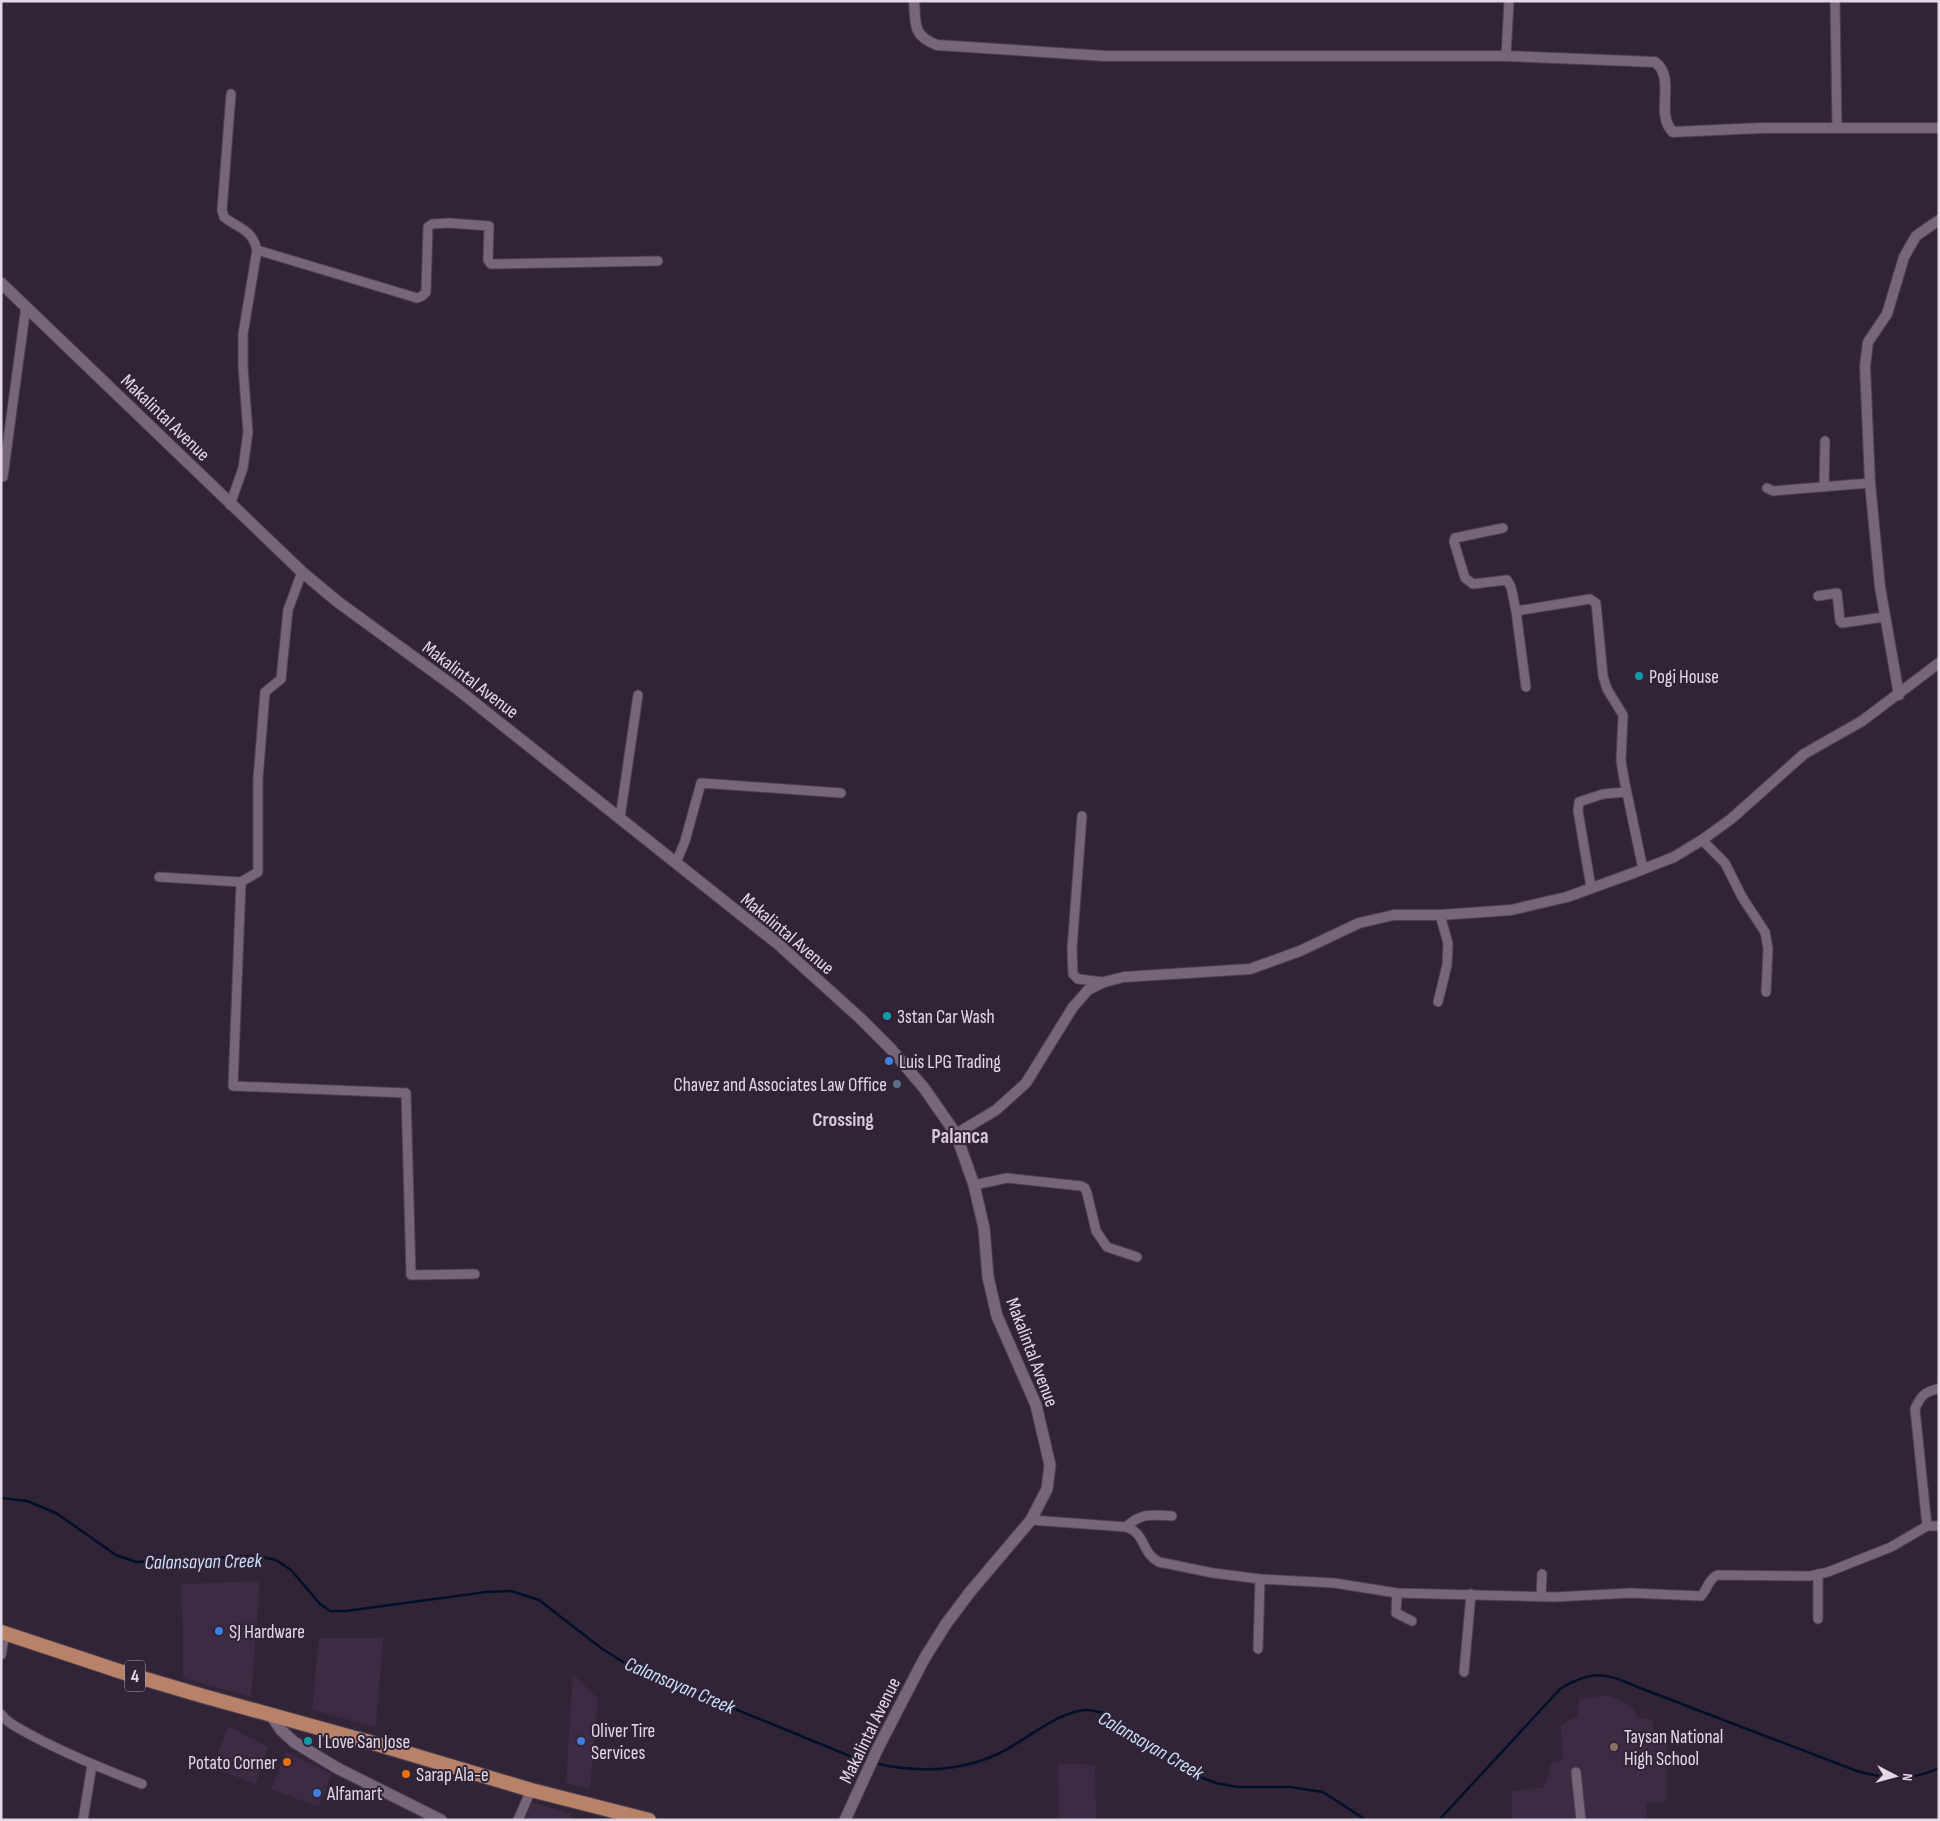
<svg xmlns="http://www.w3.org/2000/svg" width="1940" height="1821" font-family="'Sofia Sans Condensed',sans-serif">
<rect width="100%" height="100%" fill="#322437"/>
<g fill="#3d2b43">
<polygon points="260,1581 251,1697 183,1678 182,1584"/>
<polygon points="319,1638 383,1638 376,1727 312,1710"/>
<polygon points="573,1674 598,1699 590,1789 566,1783"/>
<polygon points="1608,1695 1632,1706 1637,1717 1653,1720 1653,1732 1666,1735 1667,1801 1647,1804 1646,1820 1512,1820 1512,1791 1544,1787 1549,1774 1550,1763 1563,1760 1561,1725 1577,1716 1579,1699"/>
<polygon points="228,1726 268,1747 256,1784 213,1768"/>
<polygon points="286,1752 332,1774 319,1807 271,1789"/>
<polygon points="1058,1763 1095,1765 1096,1820 1059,1820"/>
<polygon points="521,1799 572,1814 569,1820 514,1820"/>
</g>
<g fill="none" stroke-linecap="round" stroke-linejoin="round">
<g stroke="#00102b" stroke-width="2.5">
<polyline points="1,1498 27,1501 56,1513 116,1555 136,1562 257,1556 276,1560 291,1570 320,1604 330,1611 346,1611 486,1592 511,1591 539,1600 601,1648 626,1664 852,1757 868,1761"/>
<path d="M874,1763c43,10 86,9 126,-10 24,-12 63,-45 89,-43 5,1 10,2 15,3l91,62 21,8 22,4h52l33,5 43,28"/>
<path d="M1439,1820l121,-131c33,-20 46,-16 80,-1l217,83c27,8 56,10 82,-3"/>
</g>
<defs>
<g id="minor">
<polyline points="1835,1 1837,128"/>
<polyline points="1506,56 1509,1"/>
<path d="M231,94l-9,116 2,7c15,12 28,12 33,33"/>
<polyline points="3,477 26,306"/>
<polyline points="1824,487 1825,441"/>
<polyline points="1767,488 1773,491 1870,483"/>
<polyline points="230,505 243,468 248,432 243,367 243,334 257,250 417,298 422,296 426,292 428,227 432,224 449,223 489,226 488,260 491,264 658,261"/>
<polyline points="1503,528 1455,538 1454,542 1465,578 1473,584 1507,580 1511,587 1516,611 1590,599 1596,603 1603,676 1607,689 1623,715 1621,761 1624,779 1643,869"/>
<polyline points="1818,596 1837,593 1840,621 1842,623 1884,617"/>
<polyline points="1516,611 1526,687"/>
<polyline points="1082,816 1072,949 1073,974 1078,979 1104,982"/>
<polyline points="620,818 638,695"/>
<polyline points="1702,840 1725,863 1742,897 1765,932 1768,948 1766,992"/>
<polyline points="676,863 685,841 701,783 841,793"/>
<polyline points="159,877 241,882 258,872 258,779 265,692 281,679 288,610 302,572"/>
<polyline points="241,882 233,1086 406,1093 411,1275 475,1274"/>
<polyline points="1591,887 1578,811 1579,802 1603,794 1626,792"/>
<polyline points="1438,1002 1447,965 1448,943 1440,915"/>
<polyline points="974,1185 1007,1178 1081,1186 1085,1188 1087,1193 1096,1231 1107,1247 1137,1257"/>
<path d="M1031,1520l95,7c20,6 15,26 33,35l54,11 47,6 74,4 63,10 157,4 77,-4 70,3c7,-7 6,-15 16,-21l93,1 18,-4 63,-25 36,-21h12"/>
<path d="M1927,1526l-12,-117c5,-12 9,-17 22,-20"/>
<path d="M1126,1527c16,-15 25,-12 46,-11"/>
<polyline points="1818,1574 1818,1619"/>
<polyline points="1397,1593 1396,1613 1412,1621"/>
<polyline points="1541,1596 1542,1574"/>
<polyline points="1258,1649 1260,1579"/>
<polyline points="1,1655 5,1633"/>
<polyline points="1464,1672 1471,1594"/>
<path d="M1,1714c7,10 18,14 28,20 37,20 74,35 113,50"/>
<polyline points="1576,1772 1581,1820"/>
<polyline points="83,1820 92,1765"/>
<polyline points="518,1820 531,1790"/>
</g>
<g id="tertiary">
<path d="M914,1c2,24 -2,34 23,44l168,11h401l149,6c22,16 -1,52 18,70l88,-4h178"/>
<polyline points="1899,695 1880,587 1870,483 1865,366 1868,342 1887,314 1904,257 1916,236 1939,220"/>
<polyline points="956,1134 996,1110 1026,1083 1073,1007 1088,990 1104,982 1124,977 1250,969 1300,951 1359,923 1394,915 1440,915 1511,910 1567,897 1636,872 1674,857 1702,840 1731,819 1804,754 1862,721 1939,663"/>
</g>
<g id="secondary">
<polyline points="1,283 302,572 338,602 456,688 778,944 860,1018 890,1048 924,1088 956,1134 974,1185 984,1228 988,1277 997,1316 1036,1405 1050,1465 1047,1489 1031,1520 970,1592 946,1624 924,1659 878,1748 845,1820"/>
<polyline points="271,1715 281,1730 294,1742 337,1768 441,1820"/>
</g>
<polyline id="trunk" points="1,1632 125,1673 203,1696 373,1743 531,1790 649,1820"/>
</defs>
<use href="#minor" stroke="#4e4152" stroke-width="11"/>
<use href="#tertiary" stroke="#4e4152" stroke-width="12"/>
<use href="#secondary" stroke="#4e4152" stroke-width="13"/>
<use href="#trunk" stroke="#4e4152" stroke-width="16"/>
<use href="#minor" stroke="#76657b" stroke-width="9"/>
<use href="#tertiary" stroke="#76657b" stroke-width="10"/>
<use href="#secondary" stroke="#76657b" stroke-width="11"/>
<use href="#trunk" stroke="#b88268" stroke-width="14"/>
</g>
<g fill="#0f9aa8" stroke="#322437" stroke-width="2">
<circle cx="1639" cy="676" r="5"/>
<circle cx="887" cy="1016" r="5"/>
<circle cx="308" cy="1741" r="5"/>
</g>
<g fill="#3f7fe0" stroke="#322437" stroke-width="2">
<circle cx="889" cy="1061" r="5"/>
<circle cx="219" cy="1631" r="5"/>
<circle cx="581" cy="1741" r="5"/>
<circle cx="317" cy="1793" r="5"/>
</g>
<circle fill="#5c6f8a" stroke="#322437" stroke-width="2" cx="897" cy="1084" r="5"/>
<circle fill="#8d6e63" stroke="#322437" stroke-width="2" cx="1614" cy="1747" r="5"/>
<g fill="#e8710a" stroke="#322437" stroke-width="2">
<circle cx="287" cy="1762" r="5"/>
<circle cx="406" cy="1774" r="5"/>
</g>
<g text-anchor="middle" stroke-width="4" stroke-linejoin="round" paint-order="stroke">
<rect fill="#322437" stroke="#aea3b2" stroke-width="1" x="125" y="1660.5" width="20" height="31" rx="4"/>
<g font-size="18" font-weight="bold" fill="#e3d9e6">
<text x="135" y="1682">4</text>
</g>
<g font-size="19" fill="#e3d9e6" stroke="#322437">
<text transform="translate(166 417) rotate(44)" y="7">Makalintal Avenue</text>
<text transform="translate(471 679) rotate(37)" y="7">Makalintal Avenue</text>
<text transform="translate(788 933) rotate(40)" y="7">Makalintal Avenue</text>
<text transform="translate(1033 1352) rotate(69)" y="7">Makalintal Avenue</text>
<text transform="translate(869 1730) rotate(-64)" y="7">Makalintal Avenue</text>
</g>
<g font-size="19" fill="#e3d9e6" stroke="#322437" text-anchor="start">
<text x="1649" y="683">Pogi House</text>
<text x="897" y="1023">3stan Car Wash</text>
<text x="899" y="1068">Luis LPG Trading</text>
<text x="887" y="1091" text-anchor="end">Chavez and Associates Law Office</text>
<text x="229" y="1638">SJ Hardware</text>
<text x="591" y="1737">Oliver Tire<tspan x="591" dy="22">Services</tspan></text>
<text x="1624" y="1743">Taysan National<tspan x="1624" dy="22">High School</tspan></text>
<text x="318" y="1748">I Love San Jose</text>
<text x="277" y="1769" text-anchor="end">Potato Corner</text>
<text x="416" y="1781">Sarap Ala-e</text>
<text x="327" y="1800">Alfamart</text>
</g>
<g font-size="20" font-weight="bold" fill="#d8c5de" stroke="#322437">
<text x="843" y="1126">Crossing</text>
</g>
<g font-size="20" font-style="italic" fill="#cadffa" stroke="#322437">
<text transform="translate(203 1561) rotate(-1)" y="7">Calansayan Creek</text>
<text transform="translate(680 1685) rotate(23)" y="7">Calansayan Creek</text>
<text transform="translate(1151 1745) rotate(30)" y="7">Calansayan Creek</text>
</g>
<g font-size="21" font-weight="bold" fill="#d8c5de" stroke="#322437">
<text x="960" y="1143">Palanca</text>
</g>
</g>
<rect width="1940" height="1821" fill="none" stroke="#e3d9e6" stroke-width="5"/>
<g transform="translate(1895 1776) rotate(96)" stroke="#322437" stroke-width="4" paint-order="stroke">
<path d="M0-4L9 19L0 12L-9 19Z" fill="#e3d9e6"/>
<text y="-8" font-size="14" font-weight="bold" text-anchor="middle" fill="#e3d9e6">N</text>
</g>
</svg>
